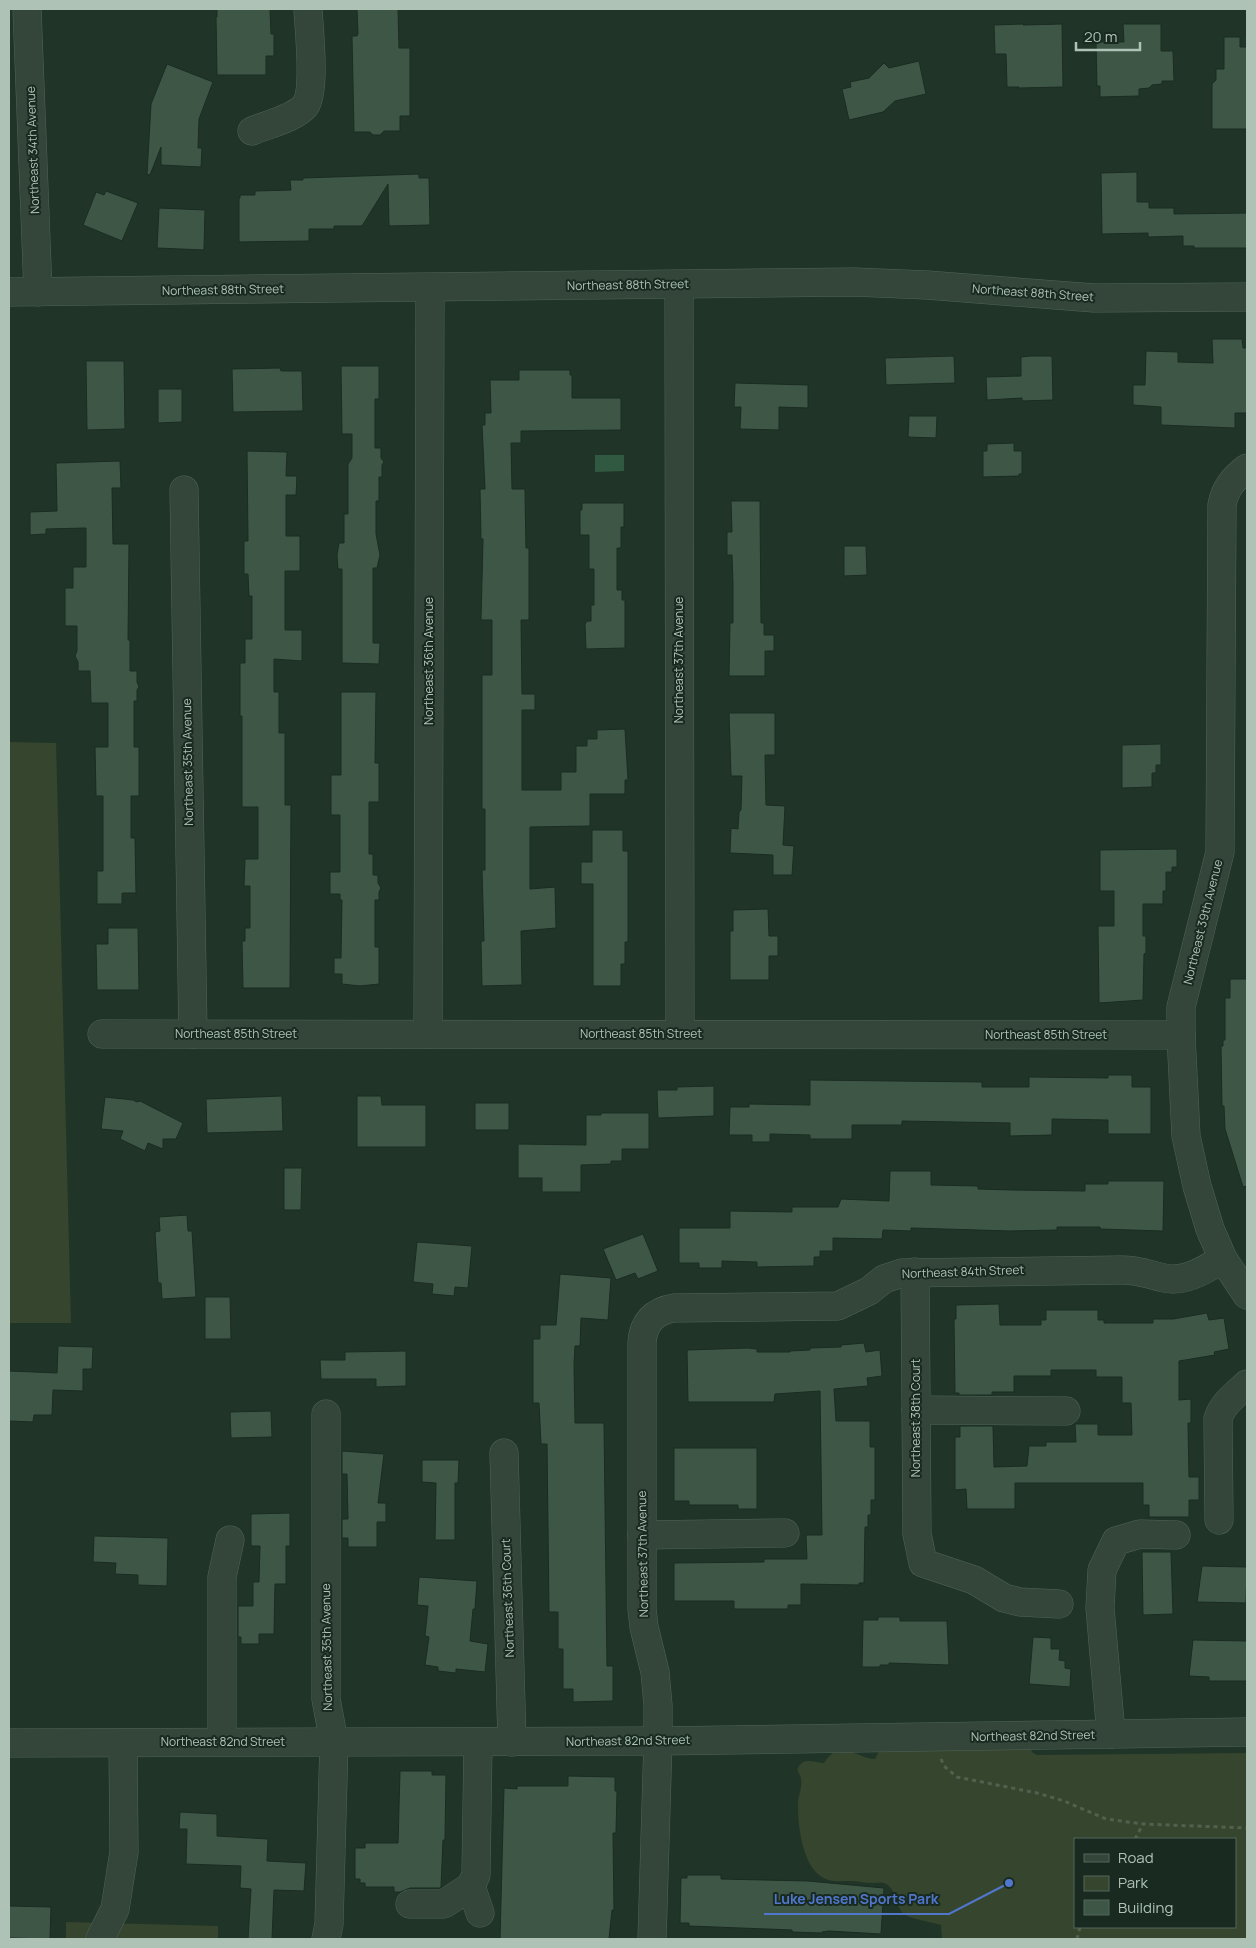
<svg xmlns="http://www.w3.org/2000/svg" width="1256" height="1948" font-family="Manrope,sans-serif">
<rect width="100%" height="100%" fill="#203528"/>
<g fill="#36452d" fill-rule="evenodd">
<polygon points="9,742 56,743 71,1323 9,1323"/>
<path d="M1029,1747l4,6 4,2 210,-2v186h-305l-1,-14c-7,-2 -33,-7 -37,-11 -9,-7 -7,-26 -20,-31 -3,-1 -7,0 -11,0 -8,0 -15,-2 -23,-2 -12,0 -22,2 -32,-7 -16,-14 -20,-48 -20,-68 -1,-8 5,-19 3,-27 0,-5 -6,-7 -2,-13 6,-9 17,-3 25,-3 18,-27 31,-4 51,-4l5,-10zM1075,1839h160v88h-160z"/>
<polygon points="66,1922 218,1926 218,1939 66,1939"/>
</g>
<polygon fill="#315840" points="595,455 624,455 624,471 595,472"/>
<g fill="#3d5646" stroke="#1b2c22">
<polygon points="217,9 270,9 271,34 274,34 274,56 266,56 266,75 217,75 216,17 217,17"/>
<polygon points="357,9 398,9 399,48 410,48 410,116 400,116 400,131 384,131 380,135 373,135 370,132 354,132 352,36 357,36 358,34"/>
<polygon points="1023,24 1023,25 1062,24 1063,87 1019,88 1019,87 1007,87 1006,54 995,54 994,25"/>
<polygon points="1123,24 1161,24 1161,51 1173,51 1174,81 1162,81 1162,84 1152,85 1149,88 1139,89 1139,96 1100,97 1100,86 1097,86 1096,42 1124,42"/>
<polygon points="1224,37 1240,37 1240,47 1247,47 1247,129 1212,129 1212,84 1216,80 1216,69 1224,69"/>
<polygon points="919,61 926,94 895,101 883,112 849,120 842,89 851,87 850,82 869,78 884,63 889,68"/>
<polygon points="167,64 213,82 199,119 198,148 202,148 201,167 161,165 161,147 150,175 147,174 151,104"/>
<polygon points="1137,172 1137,202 1149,202 1149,208 1174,208 1174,214 1247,213 1247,248 1194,248 1194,246 1183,246 1183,236 1148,237 1148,233 1102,234 1101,173"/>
<polygon points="419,174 419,178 429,178 430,225 389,226 388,184 362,226 334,226 334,229 309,229 309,241 239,242 239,198 240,198 240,195 255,195 255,191 291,190 290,180 303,180 303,178"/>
<polygon points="106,191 138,203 122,241 83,225 96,192 104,195"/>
<polygon points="159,208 205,210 204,250 157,248"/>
<polygon points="1212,339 1242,339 1243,348 1247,348 1247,413 1235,413 1235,428 1161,425 1161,407 1133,405 1133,385 1145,385 1146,351 1178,352 1178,362 1213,363"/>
<polygon points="954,356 955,383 886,385 885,358"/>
<polygon points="1031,356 1052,356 1053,400 1022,401 1022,398 987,400 986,377 1021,376 1021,357"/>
<polygon points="86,361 124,361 125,429 87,430"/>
<polygon points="341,366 379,366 379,399 375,399 375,448 381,448 381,458 384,462 382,465 382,477 379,477 379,501 376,501 376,534 380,555 377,568 373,568 373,643 380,643 379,664 342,663 342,569 338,569 337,555 339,543 344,543 344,514 348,514 348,464 352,458 352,434 342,434"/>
<polygon points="280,368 281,371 302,371 303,411 233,412 232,369"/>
<polygon points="519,370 570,370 570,375 572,375 572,398 621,398 621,430 521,431 521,443 511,443 512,489 525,489 526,548 529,548 529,620 521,620 522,694 535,694 535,710 522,710 522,790 561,790 561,772 576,772 576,746 587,746 587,739 597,739 597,730 625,729 628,780 625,780 625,794 590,794 590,826 530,827 530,889 555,887 556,928 521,931 522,985 482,986 481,941 484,941 482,870 485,870 485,809 482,809 482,675 492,675 492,620 481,620 483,539 481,539 480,489 485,489 482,425 485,425 485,413 491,413 490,380 519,380"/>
<polygon points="735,383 808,385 808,408 779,407 779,430 740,429 741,407 734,407"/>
<polygon points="158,389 182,389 182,422 158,423"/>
<polygon points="909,416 937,416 936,438 908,437"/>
<polygon points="1014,443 1014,451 1022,451 1022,474 1019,474 1019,476 983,477 983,451 987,451 987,444"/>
<polygon points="247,451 287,452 286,476 297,476 296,495 286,495 286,536 300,536 300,571 285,571 285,630 302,630 302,661 274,659 274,692 279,692 279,733 285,733 285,805 291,805 290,988 243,988 242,941 245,941 245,928 250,928 250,886 244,886 245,859 258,859 258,807 242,807 242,716 240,716 240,663 245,663 245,639 252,639 252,596 249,596 248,574 244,574 244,541 248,541"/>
<polygon points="120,461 121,488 112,488 113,544 129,544 128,640 130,640 130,671 137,671 137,682 139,687 137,690 137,701 134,701 134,747 139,747 139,796 131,796 131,838 135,838 136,893 122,893 122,904 97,904 97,871 103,871 103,796 96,796 95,747 108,747 108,703 91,703 90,671 78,671 78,662 75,656 77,651 77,626 65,626 65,588 73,588 73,567 86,567 86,528 46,529 46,534 30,535 30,512 57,511 56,463"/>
<polygon points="731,501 760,501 761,623 764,623 764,635 774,635 774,651 765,651 765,676 729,676 730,623 733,623 733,584 732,555 727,555 727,532 732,532"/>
<polygon points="582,503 624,503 624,527 621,527 621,548 617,548 617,590 622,590 622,600 625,600 625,648 586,649 585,624 587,621 591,621 591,605 594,605 594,569 589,569 589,535 580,535 580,510 582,510"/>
<polygon points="844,546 866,546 867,575 844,576"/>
<polygon points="341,692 376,692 375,763 379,763 379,802 369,802 369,854 373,854 373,875 378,875 378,883 381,888 379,892 379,900 375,900 375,947 379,947 379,984 360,986 342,984 342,974 334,974 334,958 341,958 342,900 340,900 340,894 330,894 330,872 340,872 340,815 331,815 331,775 341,775"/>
<polygon points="729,713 775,713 775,755 765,755 766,805 785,806 783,845 794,846 792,875 773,875 773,855 730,853 731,828 738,829 739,812 741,810 742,776 731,776"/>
<polygon points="1161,744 1161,765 1156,765 1156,773 1152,773 1152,787 1122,788 1122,745"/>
<polygon points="592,830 623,830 623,851 628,851 628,942 625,942 625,964 621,964 621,986 593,986 593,884 581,884 581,862 592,862"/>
<polygon points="1177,849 1177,867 1172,867 1172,872 1166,872 1166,891 1163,891 1163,904 1143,904 1143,936 1146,936 1146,953 1144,954 1143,1000 1099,1003 1098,926 1114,926 1114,891 1100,891 1100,850"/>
<polygon points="768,909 769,936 778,936 778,956 769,956 769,980 730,980 730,931 733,931 733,910"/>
<polygon points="108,928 138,928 139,990 97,990 96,944 108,944"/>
<polygon points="1230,979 1247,979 1247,1186 1243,1187 1225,1129 1224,1106 1222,1106 1221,1046 1223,1046 1223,1040 1225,1040 1225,998 1230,998"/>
<polygon points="1108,1075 1132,1075 1132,1087 1151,1087 1151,1134 1108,1134 1108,1120 1052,1119 1052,1135 1010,1136 1010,1123 902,1121 902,1125 852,1125 852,1139 810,1139 810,1135 770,1134 770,1142 752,1142 752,1135 729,1135 730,1107 749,1107 749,1104 810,1105 810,1080 982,1082 982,1087 1029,1087 1029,1077 1108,1078"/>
<polygon points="714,1086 714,1116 658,1118 657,1090 677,1090 677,1087"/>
<polygon points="282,1096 283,1131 207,1133 206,1099"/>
<polygon points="357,1096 381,1096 382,1105 426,1105 426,1147 357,1147"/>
<polygon points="105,1097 133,1100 137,1102 140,1101 183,1123 176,1139 163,1139 163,1149 148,1143 145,1151 120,1139 123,1131 101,1129"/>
<rect x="475" y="1103" width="34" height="27"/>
<polygon points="601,1113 649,1113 649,1149 622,1149 622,1161 611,1161 611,1164 581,1165 581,1192 542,1192 542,1178 518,1178 518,1144 586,1145 586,1115 601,1115"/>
<polygon points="284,1168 302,1168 301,1210 284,1210"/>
<polygon points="890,1171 931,1171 931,1185 978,1186 978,1189 1011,1190 1085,1191 1085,1184 1108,1184 1108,1181 1164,1181 1163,1231 1100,1229 1100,1227 1057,1227 1057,1230 1010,1231 911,1228 911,1231 883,1230 882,1239 833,1238 833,1251 820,1251 820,1257 814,1257 814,1266 757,1267 757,1262 722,1261 722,1268 699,1268 699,1263 679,1263 679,1228 730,1228 730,1211 792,1212 792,1207 838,1207 841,1199 889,1201"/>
<polygon points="187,1215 188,1231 192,1231 196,1297 162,1299 161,1283 158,1283 155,1232 160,1231 159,1217"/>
<polygon points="643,1234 658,1271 638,1279 635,1273 616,1280 603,1249"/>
<polygon points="417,1242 472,1246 468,1288 455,1287 454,1296 432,1294 433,1284 413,1282"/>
<polygon points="560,1274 611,1278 608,1320 581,1318 580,1346 575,1346 574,1364 575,1423 604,1423 607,1666 613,1666 613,1701 573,1702 573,1689 563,1689 563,1649 558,1649 558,1612 549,1612 547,1444 541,1444 539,1403 533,1403 533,1339 540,1339 540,1325 556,1325"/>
<polygon points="205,1297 230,1297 231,1339 205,1339"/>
<polygon points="999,1304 1000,1325 1041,1325 1041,1320 1046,1320 1046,1310 1098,1310 1098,1320 1104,1320 1104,1323 1153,1323 1153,1319 1173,1319 1207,1313 1209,1320 1224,1318 1229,1349 1214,1352 1215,1355 1179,1361 1179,1400 1191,1399 1191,1423 1188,1423 1189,1477 1199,1477 1199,1500 1189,1500 1189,1517 1149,1517 1149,1505 1143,1505 1143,1483 1015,1483 1015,1509 967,1509 966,1489 955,1490 955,1437 960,1437 960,1426 993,1426 994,1467 1027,1466 1029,1446 1046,1446 1046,1442 1076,1442 1075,1424 1098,1424 1098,1435 1132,1435 1131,1403 1122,1403 1122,1377 1096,1377 1096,1370 1051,1370 1051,1376 1014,1376 1014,1392 992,1392 992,1395 959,1395 959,1393 955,1393 954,1319 956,1319 956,1305"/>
<polygon points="864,1343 866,1352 880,1350 882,1376 867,1378 868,1386 834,1389 836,1421 870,1421 870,1447 875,1447 875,1500 871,1500 871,1515 868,1515 868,1527 865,1527 864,1583 859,1583 859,1585 801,1584 801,1605 788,1605 788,1609 734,1609 734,1601 674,1601 674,1563 764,1562 764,1559 807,1559 806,1535 822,1535 820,1391 775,1394 774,1402 688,1402 687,1350 748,1348 757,1349 757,1352 790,1352 790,1351 810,1350 810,1348 841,1347 841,1345"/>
<polygon points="58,1346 93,1347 92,1369 83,1369 83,1391 53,1390 52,1415 34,1415 33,1422 9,1421 9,1371 57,1373"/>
<polygon points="406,1351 406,1386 376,1387 376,1379 321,1379 320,1360 345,1360 345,1352"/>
<polygon points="271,1411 272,1437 231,1438 230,1412"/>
<polygon points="674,1448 757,1448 757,1509 738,1509 738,1505 689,1505 689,1501 674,1501"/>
<polygon points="342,1451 384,1454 378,1503 386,1503 386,1522 377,1522 377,1547 348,1547 348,1538 342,1538 342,1519 348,1519 347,1474 342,1474"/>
<polygon points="422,1460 459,1460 458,1483 455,1483 455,1540 435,1540 436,1483 422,1482"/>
<polygon points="290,1513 290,1546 286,1546 286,1584 275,1584 274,1634 259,1634 259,1644 241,1644 241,1637 238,1637 238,1606 253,1606 253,1582 259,1582 260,1546 251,1546 251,1514"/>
<polygon points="94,1536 168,1538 167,1586 138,1585 138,1575 115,1574 116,1563 93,1562"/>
<polygon points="1142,1552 1171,1552 1173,1614 1143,1615"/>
<polygon points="1202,1566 1247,1567 1246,1603 1197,1602"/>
<polygon points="419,1577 477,1581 475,1609 473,1609 470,1641 488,1644 485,1672 456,1669 456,1673 438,1671 438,1667 425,1665 429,1637 425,1636 428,1606 417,1605"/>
<polygon points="878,1617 900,1617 900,1621 947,1621 949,1665 889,1663 889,1665 880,1665 880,1667 862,1667 863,1620 878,1620"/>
<polygon points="1033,1637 1051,1638 1051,1649 1060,1649 1059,1660 1065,1661 1065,1668 1071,1669 1070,1687 1029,1684"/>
<polygon points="1193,1640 1247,1641 1247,1681 1209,1681 1209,1677 1189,1676"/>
<polygon points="400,1771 432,1771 432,1775 446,1775 445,1840 443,1840 441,1887 440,1888 410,1888 400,1892 394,1892 394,1887 365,1887 365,1883 360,1883 360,1879 355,1879 355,1848 365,1848 365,1843 398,1843"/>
<polygon points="568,1776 615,1777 615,1791 617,1791 616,1833 613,1833 614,1910 612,1910 609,1939 500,1939 504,1788 517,1789 517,1786 568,1786"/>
<polygon points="180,1812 217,1814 217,1836 268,1839 267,1861 306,1863 304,1891 274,1890 272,1939 248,1939 251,1889 240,1888 241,1866 186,1864 187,1829 179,1829"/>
<polygon points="687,1875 721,1875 721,1879 808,1881 884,1888 881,1934 829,1931 822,1932 822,1933 792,1932 792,1930 689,1926 689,1923 680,1923 681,1878 687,1878"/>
<polygon points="9,1906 51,1907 50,1939 9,1938"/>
</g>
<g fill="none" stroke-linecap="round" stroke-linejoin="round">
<defs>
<g id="minor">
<polyline points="27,9 38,292"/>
<path d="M252,131c14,-6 43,-13 53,-25 11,-15 4,-77 3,-97"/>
<polyline points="679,285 680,1034"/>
<polyline points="9,292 854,282 927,285 1094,298 1247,297"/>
<path d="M1247,468c-13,10 -22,20 -25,37l-2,347 -39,155v28l5,101 11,50 13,43 13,30 24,36"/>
<polyline points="184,490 193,1034"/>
<polyline points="102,1034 1181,1035"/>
<polyline points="428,1034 430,288"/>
<polyline points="915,1272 917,1534 923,1563 974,1580 1004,1598 1020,1602 1059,1604"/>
<polyline points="916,1410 1066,1411"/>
<polyline points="504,1453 512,1742"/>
<path d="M1219,1520l-1,-101c4,-15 18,-25 29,-35"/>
<polyline points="642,1535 785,1533"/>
<polyline points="1111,1734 1100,1608 1102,1570 1116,1541 1140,1534 1176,1535"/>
<polyline points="222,1741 222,1577 230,1540"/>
<polyline points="9,1743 658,1741 1247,1732"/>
<polyline points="471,1886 476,1875 478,1742"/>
<polyline points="410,1904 444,1904 471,1886 480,1913"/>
<polyline points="100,1939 115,1909 124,1852 123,1743"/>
<polyline points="326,1939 329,1924 334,1742 326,1699 326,1414"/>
<path d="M652,1939l6,-198v-36l-3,-33 -11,-45 -2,-18v-266c1,-20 12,-32 32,-35l164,-2 31,-15 15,-12 18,-6 219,-3c18,0 26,4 43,8 21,5 42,-9 59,-19"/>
</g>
</defs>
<use href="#minor" stroke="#516459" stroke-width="29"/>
<g stroke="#50624f" stroke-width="3" stroke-dasharray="4 4" stroke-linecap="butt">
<polyline points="941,1759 944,1766 957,1777 1037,1793 1064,1801 1106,1819 1143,1824 1247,1828"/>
<polyline points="1135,1839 1143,1824"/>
<polyline points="1077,1939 1080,1927"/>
</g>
<use href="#minor" stroke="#34463a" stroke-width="28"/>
</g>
<g text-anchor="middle" stroke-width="4" stroke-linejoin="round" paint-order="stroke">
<g font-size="12" fill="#aec3b6" stroke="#192a20">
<text transform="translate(33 150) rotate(-92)" y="4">Northeast 34th Avenue</text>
<text transform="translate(628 285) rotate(-1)" y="4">Northeast 88th Street</text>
<text transform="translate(223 290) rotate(-1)" y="4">Northeast 88th Street</text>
<text transform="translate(1033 293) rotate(4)" y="4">Northeast 88th Street</text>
<text transform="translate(679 660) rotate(-90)" y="4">Northeast 37th Avenue</text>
<text transform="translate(429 661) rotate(-90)" y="4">Northeast 36th Avenue</text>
<text transform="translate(188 762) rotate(-91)" y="4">Northeast 35th Avenue</text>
<text transform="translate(1203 922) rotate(-76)" y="4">Northeast 39th Avenue</text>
<text x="236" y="1038">Northeast 85th Street</text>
<text x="641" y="1038">Northeast 85th Street</text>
<text x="1046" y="1039">Northeast 85th Street</text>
<text transform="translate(963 1272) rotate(-2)" y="4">Northeast 84th Street</text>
<text transform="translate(916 1418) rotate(-90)" y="4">Northeast 38th Court</text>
<text transform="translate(643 1554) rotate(-91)" y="4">Northeast 37th Avenue</text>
<text transform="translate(508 1598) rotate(-92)" y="4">Northeast 36th Court</text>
<text transform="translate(327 1647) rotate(-91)" y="4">Northeast 35th Avenue</text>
<text transform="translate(1033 1736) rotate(-1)" y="4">Northeast 82nd Street</text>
<text transform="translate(628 1741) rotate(-1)" y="4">Northeast 82nd Street</text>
<text x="223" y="1746">Northeast 82nd Street</text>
</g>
</g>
<path fill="none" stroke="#5077cc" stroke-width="2" d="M1009 1883L949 1914H764"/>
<circle fill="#5077cc" stroke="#192a20" stroke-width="2" cx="1009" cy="1883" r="5"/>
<g font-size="14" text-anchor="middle" font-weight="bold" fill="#5077cc" stroke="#192a20" stroke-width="4" stroke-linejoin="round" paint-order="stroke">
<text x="856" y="1904">Luke Jensen Sports Park</text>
</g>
<rect width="1256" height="1948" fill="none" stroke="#aec3b6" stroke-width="20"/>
<rect x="1074" y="1838" width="162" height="90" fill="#192a20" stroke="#55675c"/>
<rect x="1084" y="1854" width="25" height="8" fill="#34463a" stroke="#55675c"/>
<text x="1118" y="1863" font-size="15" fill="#aec3b6">Road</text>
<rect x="1084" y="1876" width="25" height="15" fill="#36452d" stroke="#55675c"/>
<text x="1118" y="1888" font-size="15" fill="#aec3b6">Park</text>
<rect x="1084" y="1900" width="25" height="15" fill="#3d5646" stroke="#55675c"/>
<text x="1118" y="1913" font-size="15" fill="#aec3b6">Building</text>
<path d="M1076 42v8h64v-8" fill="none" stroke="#aec3b6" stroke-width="2.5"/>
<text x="1084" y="42" font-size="15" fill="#aec3b6" stroke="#192a20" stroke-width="4" paint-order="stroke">20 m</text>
</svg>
